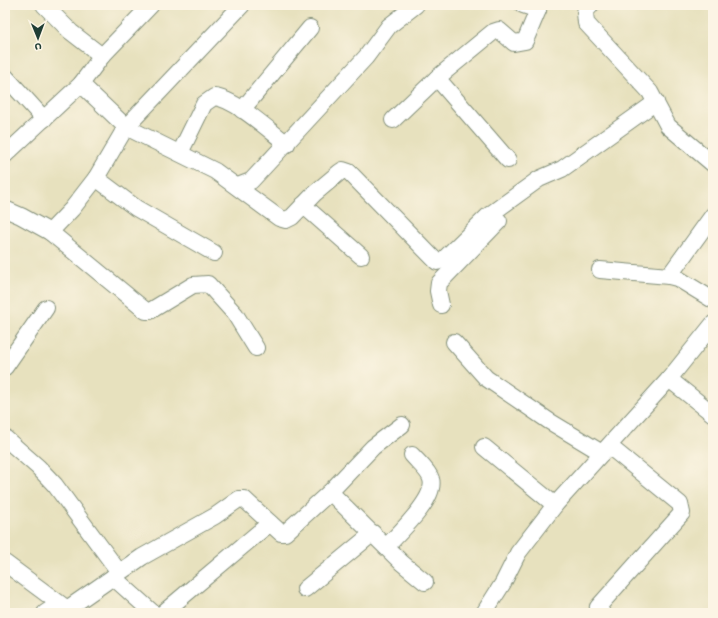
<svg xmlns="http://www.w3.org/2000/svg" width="718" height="618" font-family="'Gochi Hand',sans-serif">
<rect width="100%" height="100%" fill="#fcf5e5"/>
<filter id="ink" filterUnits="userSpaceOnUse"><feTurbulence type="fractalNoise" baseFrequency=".025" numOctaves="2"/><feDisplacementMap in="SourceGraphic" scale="8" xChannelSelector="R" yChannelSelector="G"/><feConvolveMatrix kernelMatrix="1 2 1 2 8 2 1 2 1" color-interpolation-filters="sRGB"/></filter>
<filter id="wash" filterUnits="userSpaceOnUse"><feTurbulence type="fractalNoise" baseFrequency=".012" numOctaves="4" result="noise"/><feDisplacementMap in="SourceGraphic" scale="16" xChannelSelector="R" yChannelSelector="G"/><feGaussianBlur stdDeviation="0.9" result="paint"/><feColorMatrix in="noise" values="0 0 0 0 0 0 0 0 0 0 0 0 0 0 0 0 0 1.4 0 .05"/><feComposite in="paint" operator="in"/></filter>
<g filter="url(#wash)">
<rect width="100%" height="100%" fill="#e7e1be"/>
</g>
<g filter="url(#ink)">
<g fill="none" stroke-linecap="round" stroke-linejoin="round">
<defs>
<g id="street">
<polyline points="44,5 71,32 102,56"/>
<polyline points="523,5 538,10 539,5"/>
<polyline points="591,5 585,12 586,23 650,92 668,126 713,164"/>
<polyline points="5,76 44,119"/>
<polyline points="437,78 508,160"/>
<polyline points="81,84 126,127 215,171 279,218 286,220 292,217 315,193 340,172 343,170 349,172 437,262 443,260 488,216 539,179 562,169 656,102"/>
<polyline points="242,110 310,28"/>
<polyline points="393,120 437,78 493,32 499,30 514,43 525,41 538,10"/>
<path d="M180,153l24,-49 10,-7c20,1 56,34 73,47"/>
<polyline points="5,155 81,84 102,56 151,5"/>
<polyline points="96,178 136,208 214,253"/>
<polyline points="238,186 251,181 366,57 389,26 416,5"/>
<polyline points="303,205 361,256"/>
<polyline points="5,209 21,216 50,232 146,311 150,311 193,285 208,284 235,314 256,348"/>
<polyline points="50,232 72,209 96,178 126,127 242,5"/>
<polyline points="600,270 669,276 677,278 713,300"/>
<polyline points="669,276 713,215"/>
<polyline points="441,305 438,291 439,283 499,221"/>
<polyline points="454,342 486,378 549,421 602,453"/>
<polyline points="5,367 46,308"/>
<polyline points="669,379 713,414"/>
<polyline points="5,438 38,467 55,485 119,572"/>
<polyline points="484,447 555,505"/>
<polyline points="330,492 402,563 425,582"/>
<path d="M386,547c13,-14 51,-49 45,-68 -2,-8 -14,-18 -19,-24"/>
<polyline points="5,563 67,609 142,557 215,516 239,499 244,499 281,533 285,533 330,492 373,447 402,425"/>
<polyline points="113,577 153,613"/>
<polyline points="305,589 373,533"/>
<polyline points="45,613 59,604"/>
<polyline points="163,613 270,523"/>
<polyline points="484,613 503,583 518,553 555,505 669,379 713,324"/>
<polyline points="602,613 598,607 682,513 680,504 609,446"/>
</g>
</defs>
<use href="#street" stroke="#838f79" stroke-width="18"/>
<use href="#street" stroke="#fff" stroke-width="16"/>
</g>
</g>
<rect width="718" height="618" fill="none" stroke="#fcf5e5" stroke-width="20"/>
<g transform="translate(38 38) rotate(179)" stroke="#fcf5e5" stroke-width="3" paint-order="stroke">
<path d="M0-3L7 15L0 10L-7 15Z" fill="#1f3d34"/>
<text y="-6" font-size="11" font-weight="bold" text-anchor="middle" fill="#1f3d34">U</text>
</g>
</svg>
